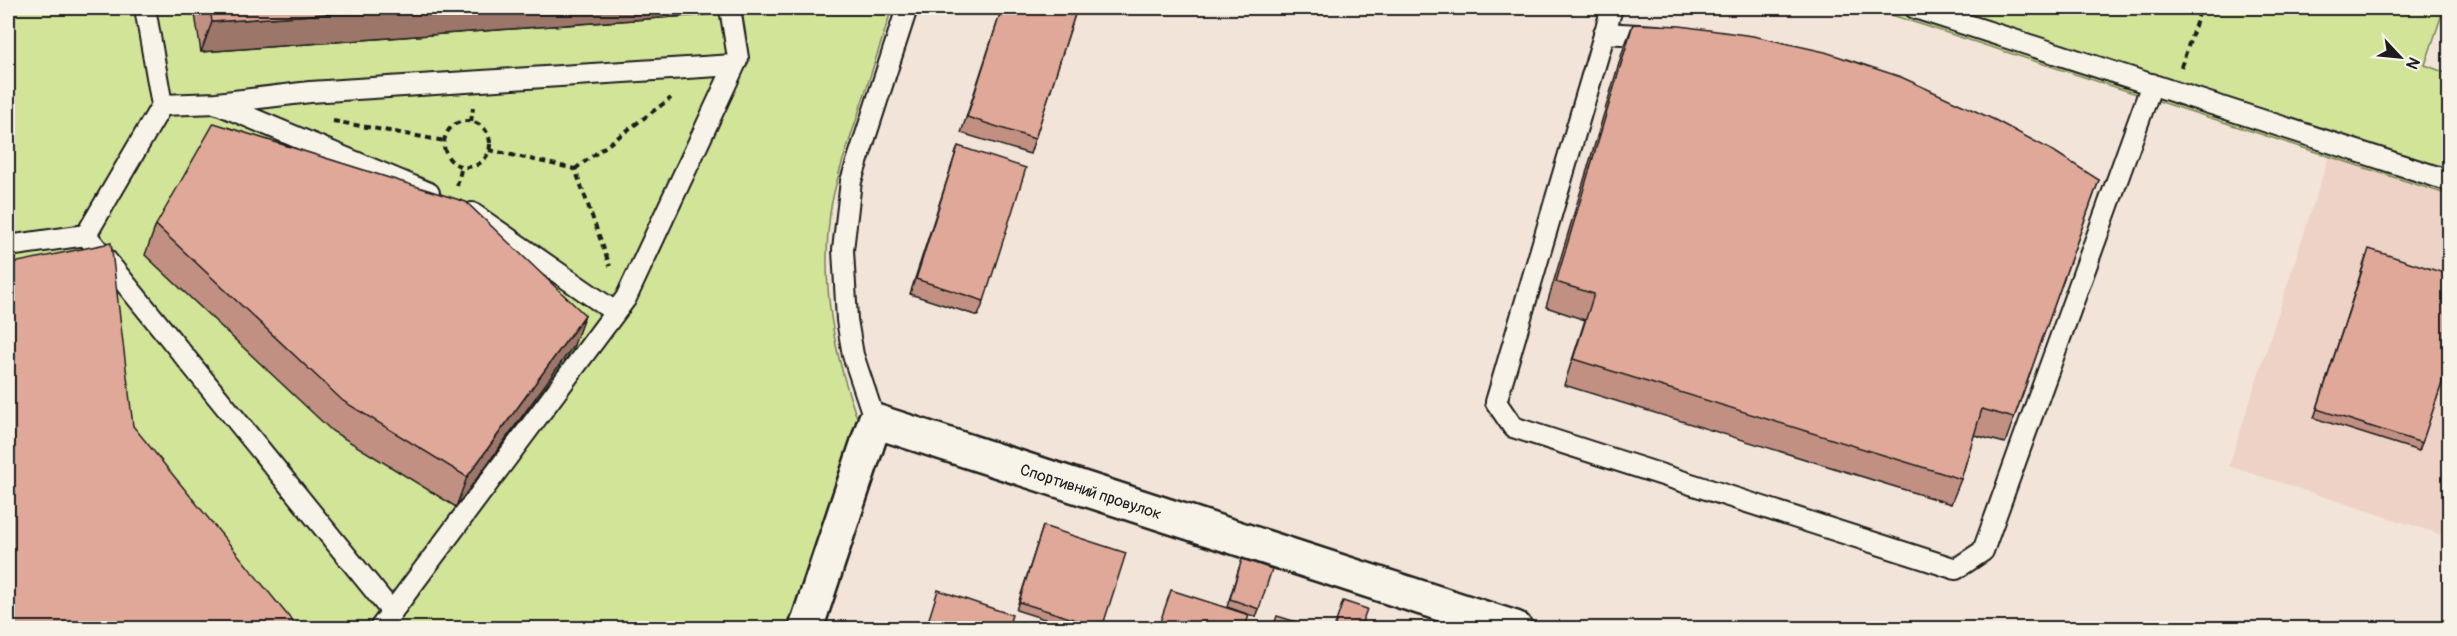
<svg xmlns="http://www.w3.org/2000/svg" width="2457" height="636" font-family="Pangolin,sans-serif">
<rect width="100%" height="100%" fill="#f2e4d8"/>
<filter id="ink" filterUnits="userSpaceOnUse"><feTurbulence type="fractalNoise" baseFrequency=".0167" numOctaves="2"/><feDisplacementMap in="SourceGraphic" scale="12" xChannelSelector="R" yChannelSelector="G"/><feConvolveMatrix kernelMatrix="1 2 1 2 8 2 1 2 1" color-interpolation-filters="sRGB"/></filter>
<g filter="url(#ink)">
<polygon fill="#edd2c5" points="2329,156 2449,195 2449,537 2229,466"/>
<g fill="#d1e498" stroke="#76805a" stroke-width="1.5">
<path d="M8,8h884c-12,37 -24,75 -36,113 -10,30 -21,60 -26,92 -9,68 3,138 26,202l19,6 -69,207h-798z"/>
<polygon points="1870,8 2444,8 2425,65 2449,74 2449,195"/>
</g>
<g fill="none" stroke-linecap="round" stroke-linejoin="round">
<defs>
<g id="service">
<polyline points="1612,8 1496,402 1513,427 1956,569 1983,551 2152,84"/>
<polyline points="1915,8 2450,181"/>
<polyline points="1604,33 1656,36"/>
<polyline points="218,104 429,193"/>
<polyline points="162,105 217,103 310,92 734,65"/>
<polyline points="472,213 615,312"/>
<polyline points="86,235 392,612"/>
<polyline points="8,246 86,235 162,105 145,8"/>
<polyline points="875,421 853,355 847,320 843,250 851,181 907,8"/>
<polyline points="380,628 626,298 738,58 730,8"/>
</g>
<polyline id="minor" points="806,628 875,421 1515,628"/>
</defs>
<use href="#service" stroke="#1c1c1c" stroke-width="24"/>
<use href="#minor" stroke="#1c1c1c" stroke-width="38"/>
<g stroke="#1c1c1c" stroke-width="4" stroke-dasharray="6 4.5" stroke-linecap="butt">
<polyline points="2181,67 2201,8"/>
<polyline points="333,121 445,141"/>
<circle cx="467" cy="144" r="23"/>
<polyline points="471,122 473,108"/>
<polyline points="489,150 575,169 610,266"/>
<polyline points="575,169 671,98"/>
<polyline points="457,186 462,166"/>
</g>
<use href="#service" stroke="#f7f3e8" stroke-width="20"/>
<use href="#minor" stroke="#f7f3e8" stroke-width="33"/>
</g>
<g fill="#c19083" stroke="#1c1c1c" stroke-width="1.5">
<polygon points="194,8 716,8 714,14 201,52"/>
<polygon points="1002,8 1077,8 1030,154 961,133"/>
<polygon points="1633,24 2099,180 2005,443 1974,435 1961,479 1951,504 1564,385 1585,320 1546,307 1623,50"/>
<polygon points="958,146 984,301 978,316 910,294"/>
<polygon points="156,225 574,345 456,507 332,431 145,255"/>
<polygon points="2366,257 2450,359 2419,451 2314,418"/>
<polygon points="1043,526 1102,628 1073,628 1016,610"/>
<polygon points="1239,568 1259,609 1256,617 1227,607"/>
</g>
<g fill="#9d766a" stroke="#1c1c1c" stroke-width="1.5">
<polygon points="411,8 716,8 714,14 201,52 212,22"/>
<polygon points="585,315 574,345 456,507 467,477"/>
</g>
<g fill="#e0a898" stroke="#1c1c1c" stroke-width="1.5">
<polygon points="210,8 411,8 212,22"/>
<polygon points="1002,8 1077,8 1035,139 967,117"/>
<polygon points="1633,24 1680,26 1753,36 1825,52 1901,77 1995,120 2055,152 2099,180 2014,418 1982,409 1961,479 1573,359 1594,294 1556,282"/>
<polygon points="214,123 466,202 585,315 467,477 343,401 156,225"/>
<polygon points="958,146 1026,168 984,301 916,279"/>
<polygon points="111,243 133,426 298,628 8,628 8,264"/>
<polygon points="2369,249 2450,275 2450,359 2422,443 2317,409"/>
<polygon points="1043,526 1126,553 1102,628 1019,602"/>
<polygon points="1242,559 1272,569 1259,609 1230,599"/>
<polygon points="938,590 1012,615 1008,628 926,628"/>
<polygon points="1171,590 1249,615 1245,628 1158,628"/>
<polygon points="1343,601 1367,609 1360,628 1334,628"/>
<polygon points="1277,616 1316,628 1273,628"/>
</g>
</g>
<g text-anchor="middle" stroke-width="4.5" stroke-linejoin="round" paint-order="stroke">
<g font-size="16" fill="#1c1c1c" stroke="#f7f3e8">
<text transform="translate(1091 491) rotate(18)" y="6">Спортивний провулок</text>
</g>
</g>
<rect width="2457" height="636" fill="none" stroke="#f7f3e8" stroke-width="30"/>
<rect x="15" y="15" width="2427" height="606" fill="none" stroke="#1c1c1c" stroke-width="2" filter="url(#ink)"/>
<g transform="translate(2400 57) rotate(116)" stroke="#f7f3e8" stroke-width="4.5" paint-order="stroke">
<path d="M0-4.5L10 22L0 15L-10 22Z" fill="#1c1c1c"/>
<text y="-9" font-size="16" font-weight="bold" text-anchor="middle" fill="#1c1c1c">N</text>
</g>
</svg>
